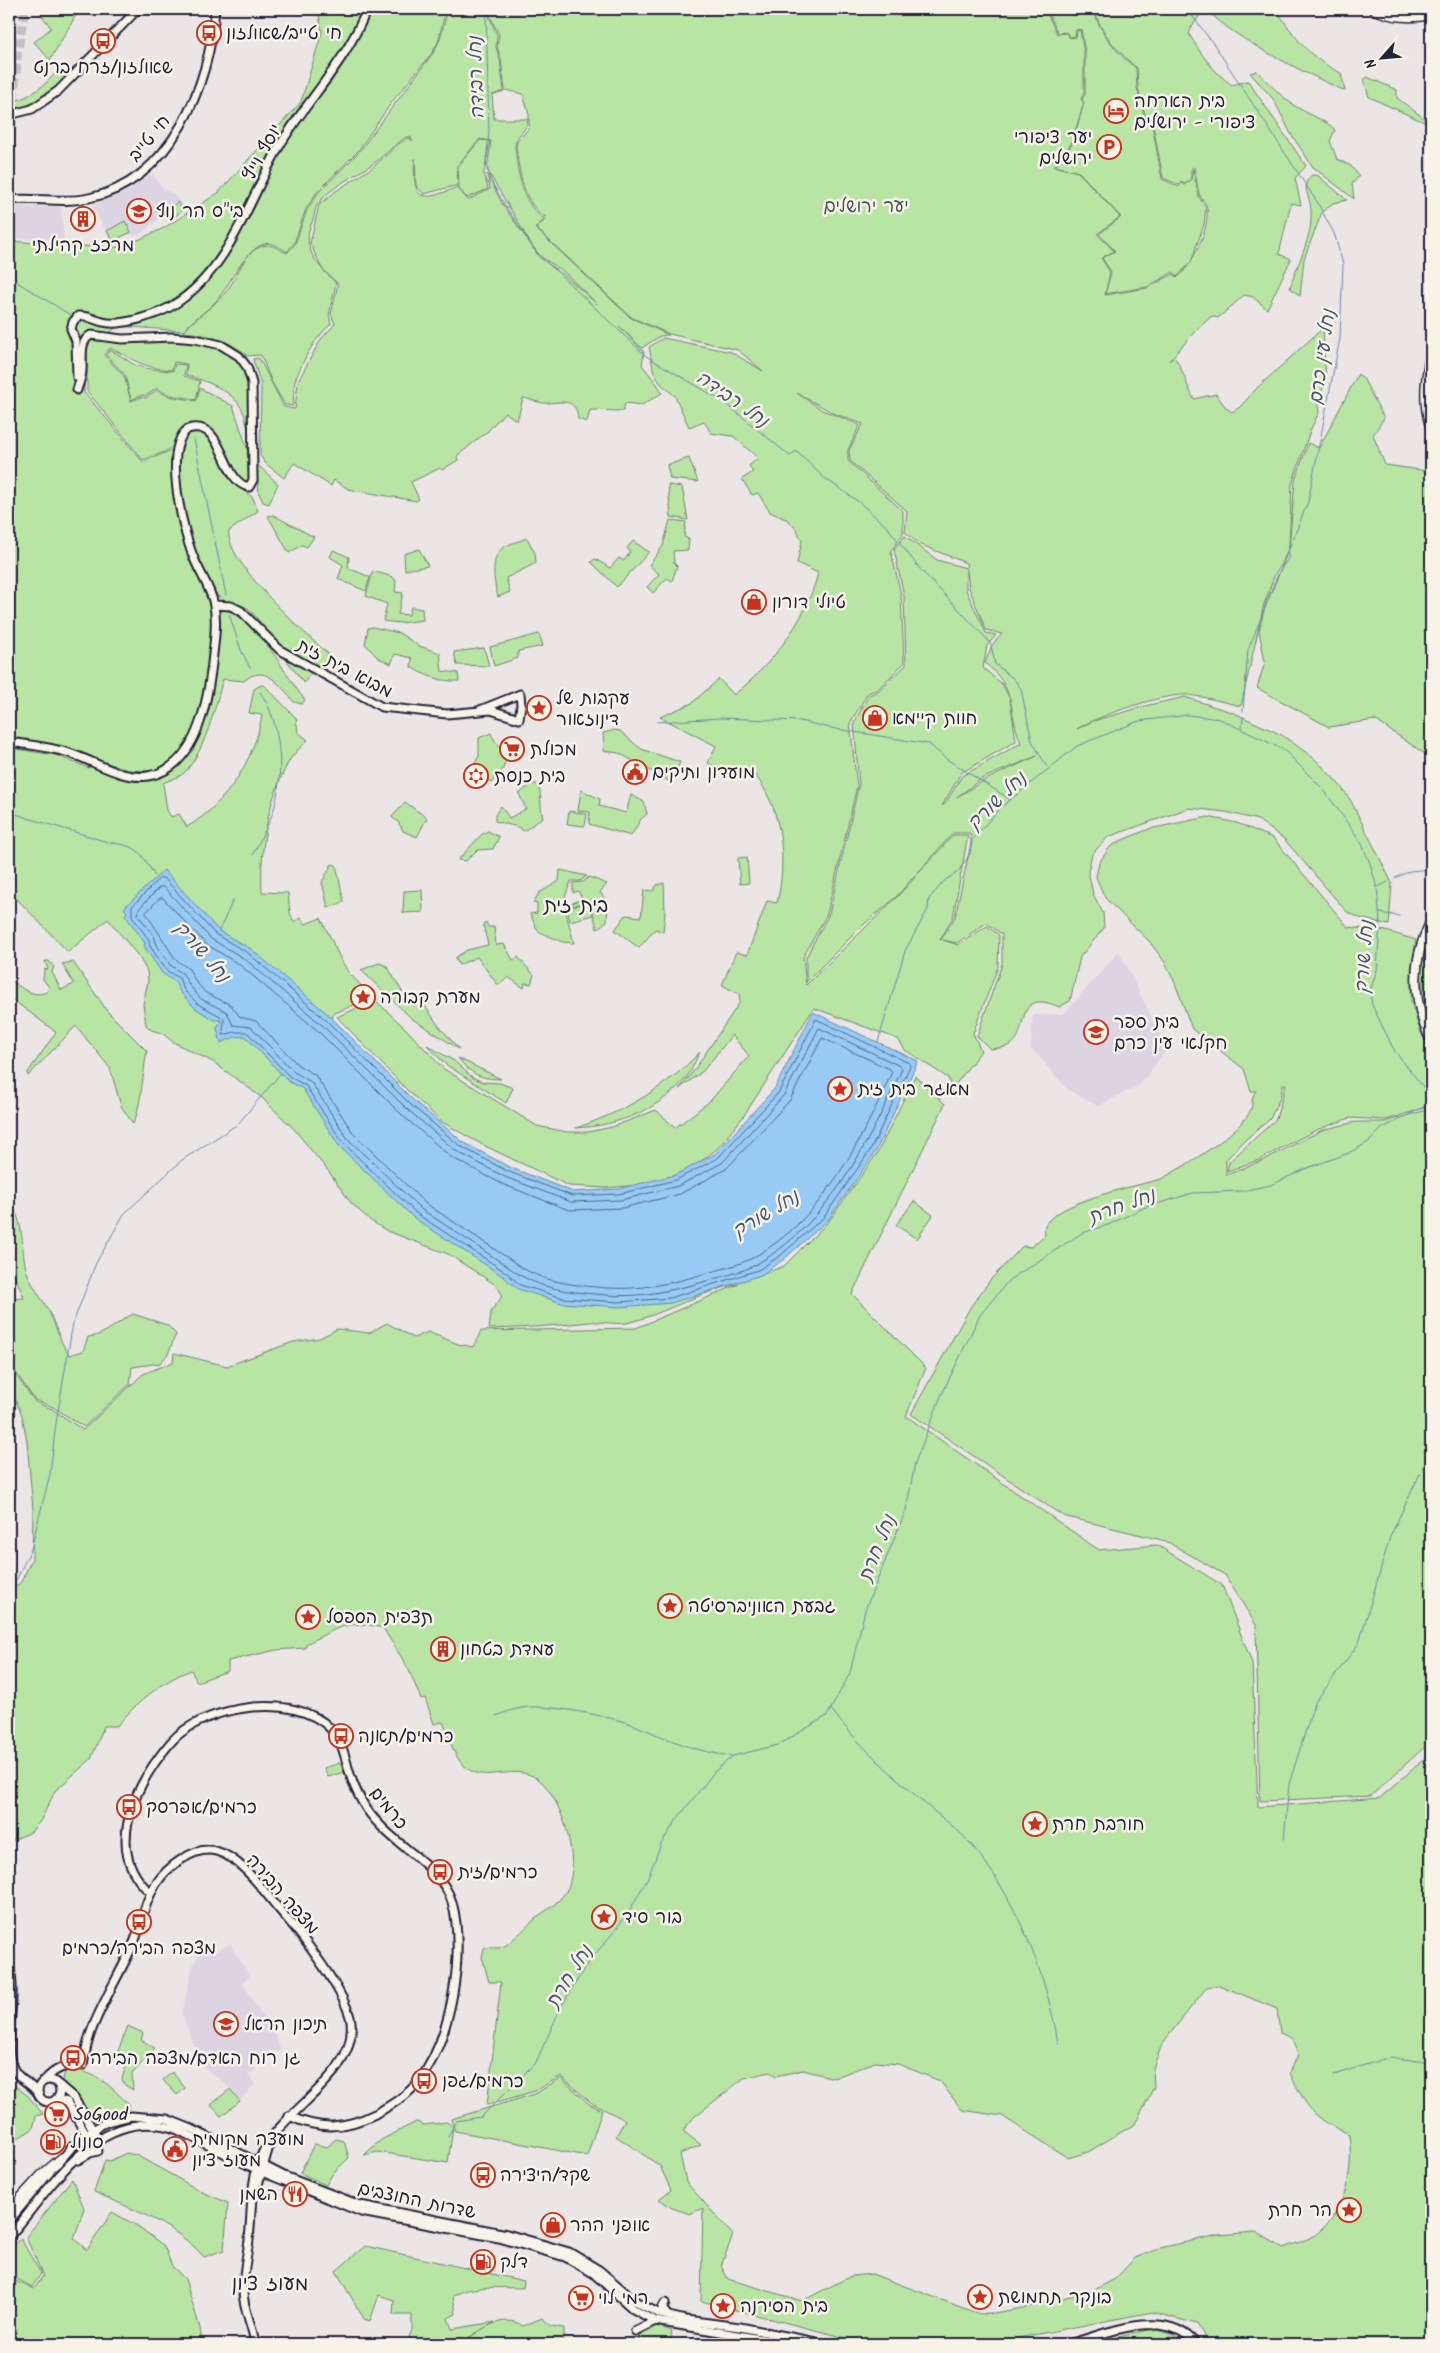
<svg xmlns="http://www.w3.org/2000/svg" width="1440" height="2353" font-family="Kalam,'Playpen Sans Hebrew',sans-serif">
<rect width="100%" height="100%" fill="#ebe5e5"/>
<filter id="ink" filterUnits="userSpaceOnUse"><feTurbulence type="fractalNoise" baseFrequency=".02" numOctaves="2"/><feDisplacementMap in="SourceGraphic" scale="10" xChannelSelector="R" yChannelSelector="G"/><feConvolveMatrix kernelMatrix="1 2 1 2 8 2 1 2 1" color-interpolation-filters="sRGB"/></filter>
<g filter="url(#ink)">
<g fill="#dcd4e2">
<polygon points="153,174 164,190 172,193 186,208 171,222 163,215 139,235 127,235 111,242 93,206"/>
<polygon points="9,206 61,207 64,240 9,238"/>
<polygon points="1119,951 1167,1049 1140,1085 1098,1106 1068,1090 1031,1048 1033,1015 1064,1014"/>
<polygon points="205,1944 214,1952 230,1944 250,1977 242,1982 269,2027 274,2032 281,2051 272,2052 254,2066 256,2070 248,2075 255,2084 241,2100 230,2088 193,2058 195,2048 182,2014 193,1964"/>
</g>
<g fill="#b8e5a3" stroke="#6d846f" fill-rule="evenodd">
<polygon points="46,9 69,9 76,15 50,60 34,42 51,28 41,14"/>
<path d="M318,9h128l-8,33 -6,11 -40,49 -35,50 -40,40 -11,17 -12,34 -7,9c-4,-3 -9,-6 -14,-8 -24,-7 -43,43 -58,58 -10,11 -22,17 -32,29l-65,-5 -12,10c36,1 122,-4 138,36 8,20 6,42 6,64 -3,-9 -4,-19 -8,-27 -10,-19 -36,-28 -56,-34l1,-11 -13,-2 -2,8c-29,-2 -37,-10 -62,-22l-6,7 20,21 7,25 11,-4 4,1 11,-8c12,9 25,7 39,11l4,-13 33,18 14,42 2,35 -7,-1 -4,-5 -25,-44c-11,-11 -26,-10 -34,3 -2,3 -3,8 -6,10 -7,7 -21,10 -30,14l-56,-69v-37l-2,2 -1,36 59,70 29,-12 3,10 1,49 16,53 18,37 2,16v22l-6,54 -7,29 -20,35 -24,16 -28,-1 -59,-22 -59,-10v-497l104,7 23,-7 28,-13 54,-35 83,-91 21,-70z"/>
<path d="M448,9h38l11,26 -1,12 4,13 4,31 -12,4 2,24h34c-1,13 -12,15 -13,27 2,23 7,61 30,73l-10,9 96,90 38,17 -9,1 -18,12 -23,-22 25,26 -2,13 15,19 5,9 -20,12 -17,-2 -2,8 -33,-1 -3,12 -9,-3c-1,-21 -16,-17 -30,-16 -7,1 -18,-4 -25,-5l-6,23 -12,-9 -17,19 -31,25 1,4 -16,10 -2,-2 -29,14 8,17 -3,2 -68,-12 -14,-9 -3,6 -37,-23 -10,15 -19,-15 -5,-8 1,-70 -8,-26 6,-1 25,49 11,2 3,-28 23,-42 14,-15 -4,-10 7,-30 -16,-15 -12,-26 9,-38 17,-14 37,-24 23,-21 13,-9 3,4 -1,-4h-5c-12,8 -21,18 -32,26 -16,11 -45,25 -56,41 -4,5 -3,12 -6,18 -12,25 6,44 24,61l-7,32 2,9c-15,12 -28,36 -35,54 -3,8 -2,19 -3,28l-8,-1 -13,-22 -11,-28 -13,1c-21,-17 -38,-21 -64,-24 13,-17 31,-25 44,-43 11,-15 15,-36 34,-43 9,-3 17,3 25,7l8,-9 12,-34 11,-17 40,-40 75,-100 6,-11zM480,139l11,2 -4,29 44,74 10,13 21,13 35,34 -35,-31 -22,-15 -37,-53 -16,-31 3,15 -22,11 -11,-13c-38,17 -45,12 -42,-29l1,28 8,8 34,-9 -1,-19z"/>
<path d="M487,9h342l16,5 7,-5h193l12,25 9,-1 4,5 6,-1 1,-6 3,-1 4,23v40l-3,6 3,4 -13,41 -17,22 24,6 42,45 -23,17 17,17 -13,7 9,14 -5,23 42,-7 26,-14 4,4c16,-13 33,-51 30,-70 -1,-6 -6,-9 -8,-14 -2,-8 -3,-18 -5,-27l-3,2v10l-6,5 -4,-2 -1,3 -17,-7 -9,-48 -9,-15 -7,-27 -1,-20c-18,-15 -37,-36 -43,-59h111l-13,17 -3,8c12,20 24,38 43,51l16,-4 58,85 -11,12 6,27 -10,-2 -12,51 12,5 -24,50 -14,-12 -9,-2 -26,23 -6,-2 -15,13 -28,32 5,-4c6,5 14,32 20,42l22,-5 10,14 6,4 8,-5 17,-19 66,-60 3,55 -9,17 2,12 -9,19 -18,53 -3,62 -7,18 -7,10 -11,30 -23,102c-17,-4 -35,-9 -53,-11 -24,-2 -91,21 -111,34l16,-8 56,-16 36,-8 49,16 48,22 33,24 24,25 12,17 41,82 -3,42 -29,-7 -13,-6 -63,-73 -26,-19 -32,-8 -37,-4 -81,29 -16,17 -4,17 5,23 10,19 1,15 -24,29 -10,44 -11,6c-44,-20 -31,24 -46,36 -6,5 -15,5 -23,6l-13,-13 25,-72v-30l-16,-11 -29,20 -14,-3 15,5 29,-19 12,9 -1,32 -25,66 8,18 -29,38 -4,-11 -43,-28 -7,-11 -84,-31 -71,109 -25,31 -25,20 -18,9 -27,7 -42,4 -37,-2 -86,-41 -41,-23 -35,-32 -70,-73 38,-17 31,29 38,40 93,57 30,6h21l24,-5 44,-17 19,18 35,-27 39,-45 -17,-21 -29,36 -24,18 14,-17 47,-70 -1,-8 -17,-9 14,-33 11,3 20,-54 10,2c10,-42 6,-93 -22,-128l-28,-1 -19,-11 8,-17 -56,-29 32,-14 27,-24 15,16c38,-31 72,-74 84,-122l-21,-10 5,-22 -5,-11 -9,-10 -18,-8 -12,-19 -6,2 -10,-16 11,-7 -4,-6 9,-8 -25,-22 -22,-3 -7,-12 -15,6 -14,-31 -14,-12 -7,-11 -5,-26 14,-9 68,14 32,19 -25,-21 -69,-16 -38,-17 -95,-89 11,-10c-24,-12 -28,-48 -31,-72l1,-4 12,-14v-13l-6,-21 -18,-4 -4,-31 -4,-12 2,-12zM797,393l38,21 28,10 -14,26 1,11 57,50 -2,21 14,12 47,19 3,25 17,42 16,4 -10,11 -7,18c33,27 22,46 36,80l-59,33 -17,28 -3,2 19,-33 55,-32 -6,-42 -8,-15 -19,-16 4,-22 9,-11 -10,-2 -20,-43v-22l-29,-8 -32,-24 -11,13 10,47 2,69 -28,26 -9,4 -15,28 5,61 -30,130 -23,43v25l55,-55 34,-29 58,-65h17l1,10 -16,74 -14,23h-1l13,-23 15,-82h-15l-54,60 -93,90 -3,-28 24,-43 30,-128 -7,-63 18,-30 10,-4 26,-26 -3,-68 -10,-44 12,-17v-23l-55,-50v-11l12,-25 -38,-15zM1037,756l-54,25 -26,16 24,-18z"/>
<path d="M1046,9h47c6,22 24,45 43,59l1,20 7,27 9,15 9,49 17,8 2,-4 3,2 7,-5 2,-11 6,28 7,11 -2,16 -13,38 -14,15 -4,-5 -26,15 -42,7 6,-22 -9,-14 13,-7 -16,-17 22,-17 -42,-45 -23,-6 16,-22 12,-41 -2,-4 3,-5v-41l-4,-24 -5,1 -1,6 -5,1 -4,-5 -8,1z"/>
<path d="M1206,9h70c19,29 33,49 65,64l4,18c-43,-20 -107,-49 -139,-82z"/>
<path d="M59,69l8,7c-19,18 -33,29 -58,36v-9c22,-6 36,-17 50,-34z"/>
<path d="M1257,71c11,12 22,23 35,33 14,10 31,14 43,26l-5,11 7,18 14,7 8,10 -7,8 2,15 -41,-32 -22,-33 -17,-34 -24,-27z"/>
<polygon points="1367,77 1397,90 1397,98 1425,119 1424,122 1369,97 1364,80"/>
<polygon points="480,140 490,141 484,173 488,189 467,198 459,189 458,166"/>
<path d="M1312,175h5l30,25 -14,3 -11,9 -18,47 -4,37 -10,-8c8,-28 26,-55 20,-85 -3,-11 -8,-20 2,-28z"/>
<polygon points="177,202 183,209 171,220 165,213"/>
<polygon points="125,221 131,232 113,241 107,231"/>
<path d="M110,350c8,4 13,7 20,12 11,8 31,8 43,9l2,-7 11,1 -2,11 16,5 -4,19c-15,-5 -27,-2 -39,-12l-11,8 -4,-1 -11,5 -6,-25 -19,-20z"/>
<polygon points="1358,374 1363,378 1384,418 1373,435 1385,465 1428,471 1431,475 1431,758 1375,720 1329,727 1257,688 1265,662 1259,631 1266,602 1279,572 1288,558 1295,481 1308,443 1319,448"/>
<path d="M197,431l6,1 6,5 22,41 22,20 5,13 -29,20c-5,30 79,106 102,125l-8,14c-15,-6 -37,-18 -49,-30 -9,-9 -15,-21 -24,-30 -9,-8 -23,-5 -31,-13 -24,-26 -54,-135 -31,-164z"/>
<polygon points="689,458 698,482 670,479 667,465"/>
<polygon points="256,463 278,484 269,504 263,502 259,493"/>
<polygon points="668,485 682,487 688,520 671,517"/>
<polygon points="273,515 314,537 307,547 302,545 289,553 268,516"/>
<polygon points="670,520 686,522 684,537 689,539 688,550 673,551 674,563 677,566 672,581 667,578 653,593 647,587 659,574 649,565 663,546"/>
<path d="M527,538l8,15 1,10 -30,15 4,14 -12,5c-4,-14 -9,-40 6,-50 7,-4 16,-6 23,-9z"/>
<polygon points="633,541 649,552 617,587 591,562 595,559 610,568 619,558 624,561 630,552 627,548"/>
<polygon points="419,549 428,566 405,570 404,554"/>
<polygon points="333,550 349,557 348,568 370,577 366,591 338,579 343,565 330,557"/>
<polygon points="373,571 393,577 396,581 395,592 403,593 398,614 409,615 411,607 422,609 423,620 400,623 383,621 387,604 366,596"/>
<path d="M224,609c39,15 56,60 81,91l-3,4 -8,-2c-13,-16 -29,-40 -50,-21l-21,-2c-7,26 -19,75 -39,94 -4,4 -14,7 -21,10l4,27 4,7 8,-3 8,13c40,-24 67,-66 75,-112l-13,-2 5,-24 7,-4 4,1 31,32 2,14 10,8c-7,7 -16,15 -20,23 -21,40 -28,85 -26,129l26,1 2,20 4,9 7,-4 4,6 16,-6 20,42 8,13 23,24 -39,17 -7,58 144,160 294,33 2,8 18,-7 45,-45 49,-69 37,-76 30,28 -93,190 74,74 -20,48 193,134 58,-5 65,40 30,78 6,144 122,-9 51,-45v591h-222l-12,-20 -45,-12 -165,32h-117l-169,-43 2,-93 -13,6 -18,-6 -13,-9 12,-9 -11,-24 -44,-30 9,-16 -35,-18 -29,-26 -26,15 -48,14 14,-123h-12l-7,-25 2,-9c5,-1 15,1 19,-1 8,-4 29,-26 38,-33 11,-8 20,-13 27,-26 12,-27 -6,-92 -30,-109 -23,-16 -51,4 -70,-10 -14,-9 -19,-32 -25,-47l-9,2 -9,-26 -4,1 -13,-31 -25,-40c-36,-9 -45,0 -77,16l-1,4 -29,2 -48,11v10l-31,11 -6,-12c-29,11 -55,33 -74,56h-13l-13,33 -36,32 -14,29 -10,12 -22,10v-244l3,-8 9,-8 11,-23 1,-49 -6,-69 -5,-26 -13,-30v-20l26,37 17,7 31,21 60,-56 30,-12 1,-9 53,13 66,-24 27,-4 17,-9 32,4 18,-10 27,15 14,-6 30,12 15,3 8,-16 155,-3 103,-44c-39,7 -74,30 -112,39 -12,2 -26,-2 -38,-1 -33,4 -66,6 -100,7 1,-5 1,-11 2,-16 4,-13 18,-13 5,-28l-48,-31 -61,-23 -16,-10 -20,-18 -22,-31 -35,-43 -33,-32 -48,-35 -40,-20 -11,-9 -11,-3 -5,-5 -3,-21 5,-23 -1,-10 -8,-14 -31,-38 -40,33 -52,-54 -7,4v-154l46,7 34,13 -5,-8c20,8 43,21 65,19 16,-1 24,-12 33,-24 10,-12 19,-24 24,-38 10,-29 10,-77 11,-107zM1219,1985l58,24 3,24 11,5 7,16 -8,19c17,35 22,45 59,61 5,36 -3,79 -34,101 -9,6 -22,9 -32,13l-27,-16 -38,3 -58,13 -25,10 -20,21 -21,11 -66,17 -46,8 -110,-41 -21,2 -49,25 -74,-22 -7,-13 12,-31 -47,-53 -6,-28 21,-9 -18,-14 11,-14 50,-39 26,-6 6,4 27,-6 31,8 41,-16 23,2 42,17 22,29 40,6 66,42 20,-6 47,-28 19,-37 -1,-19 9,-24 45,-57z"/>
<path d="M373,627l26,6 20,13 21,7 2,18 16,2 1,8c-17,1 -34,-5 -48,-14l1,-9 -17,-4 -4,10 -14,-7 -12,-13 3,-16z"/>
<polygon points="539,634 543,646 518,651 518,658 494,666 490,647"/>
<polygon points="484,648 489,666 457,665 454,652"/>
<polygon points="284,657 311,673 304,683"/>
<polygon points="615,730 620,731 641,749 680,762 672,783 619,753 604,751 603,733"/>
<path d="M491,733c4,10 11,15 15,26l-3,10 -12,14 -18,-16 6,-11v-18z"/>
<path d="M531,784h6c6,9 2,22 6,33l-19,14 -6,-4 -23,-6v-6l6,-9 8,12 17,-9 -7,-15z"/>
<polygon points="581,790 600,799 599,806 626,813 631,795 644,802 647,814 641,819 631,836 589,824 590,812 578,811"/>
<polygon points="405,802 427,818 417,837 403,831 399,823 392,817"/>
<polygon points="569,811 587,814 585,826 567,824"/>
<path d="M1208,817l29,6 36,15 75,89 38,4 30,9 -5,28v34l9,29 11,21v54l-45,14 -36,-2 -34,12 -57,30 -32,11 2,-9 47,-43 10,-35h-3l-3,14 -10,21 -25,21 -19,20v15l38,-15 58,-30 33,-8h29l47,-13v632l-60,55 -111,5 -4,-176 -31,-50 -59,-34 -103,-25 -152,-102 60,-108 20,-27 32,-33 8,1 14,-12c-1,-5 -1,-10 3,-14 21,-22 84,-34 113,-42 21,-11 83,-48 90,-70 2,-7 0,-11 5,-18h-5l-7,-22 -52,-40 -17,-46 -11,-22 -15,-20 -44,-43 -9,-21 3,-14 11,-16 10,-6 29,-12z"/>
<polygon points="488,831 499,837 493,849 477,850 466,861 458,860 482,834"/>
<polygon points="747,857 749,883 740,884 738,858"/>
<polygon points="332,864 336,865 344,902 328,908 322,882"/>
<polygon points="560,870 587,876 580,881 571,881 563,902 574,943 562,942 538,931 530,914 537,913 537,904 533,903 539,893 559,881"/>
<polygon points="589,877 607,884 600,892 608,904 607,921 597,929 590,900 572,906 571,904 582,898 578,891 573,893 573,883 583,882"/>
<polygon points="664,883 665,913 663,932 655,929 639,948 615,930 626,915 641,917 644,890 653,891 657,885"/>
<polygon points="422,890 423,912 403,913 404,891"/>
<polygon points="589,901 593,915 570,921 567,909"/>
<polygon points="486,922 488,927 494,927 496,945 504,944 513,960 518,957 534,975 531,984 525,983 524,988 508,977 501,984 497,984 477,957 459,965 455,958 467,950 488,945 483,924"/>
<path d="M1431,931v101c-8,-33 -16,-68 0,-101z"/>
<path d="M45,961h4l5,6 -2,5 9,18 13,-6 -12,-20 11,-2 35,50 39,39c-4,20 -6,57 -14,73l-12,-18 -11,-38 -34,-42 -48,50 -1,-2 29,-42 -47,-35v-18c13,9 23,19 38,13l2,-5 -6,-8 1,-9 4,-1z"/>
<polygon points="379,963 387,966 410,1005 421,1000 438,1025 459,1049 411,1018 361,970"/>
<polygon points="427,1045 454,1061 472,1077 483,1082 500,1083 513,1088 506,1103 445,1064"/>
<path d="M700,1052c-4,7 -8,17 -12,23 -25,34 -71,51 -112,53 47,-16 90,-40 124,-76z"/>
<path d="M458,1058l43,21c-20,0 -31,-5 -43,-21z"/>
<polygon points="914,1201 933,1215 917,1239 896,1225"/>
<path d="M9,1202c17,19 11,48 18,70 6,17 17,28 24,44 6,14 10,27 18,39l14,-4 5,-14c17,-1 29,-15 45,-23l34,11 9,9 -8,20 -8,9 -28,4 -2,17 -46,43 -31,-20 -18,-7 -26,-37v-64l15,-1 -15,-37v-21l3,-4 -3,-7z"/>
<polygon points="340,1763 344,1772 328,1777 324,1768"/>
<polygon points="128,2026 143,2033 141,2040 155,2048 132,2074 133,2090 125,2085 122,2079 129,2056 118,2051"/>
<path d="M72,2069c26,4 41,19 58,37l-2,5 -31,6 -5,-2 -30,-34 3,-9z"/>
<polygon points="172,2072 185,2088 177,2095 163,2080"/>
<polygon points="561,2078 589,2104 602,2110 587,2156 455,2131 451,2119 535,2094"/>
<polygon points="9,2081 28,2096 43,2114 36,2116 33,2129 13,2141 9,2146"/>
<polygon points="230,2089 240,2101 221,2116 211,2105"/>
<polygon points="416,2122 424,2125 447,2122 453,2127 448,2163 378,2152 364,2155 381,2140"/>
<polygon points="336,2139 344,2141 349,2158 333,2173 326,2185 300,2173 314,2144 327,2147"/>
<path d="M126,2153l10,2 68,38 24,10 -4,47 -20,7c-28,-32 -72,-48 -110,-65l11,-32 5,1z"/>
<polygon points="72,2179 84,2208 74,2239 87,2250 112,2212 139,2227 164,2246 172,2266 185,2279 200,2328 202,2344 9,2344 9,2278 34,2289 43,2276 26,2237"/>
<polygon points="21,2239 41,2274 32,2287 9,2275 9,2249"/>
<path d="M365,2246l159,35 -1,7c-22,0 -50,-4 -70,8l3,18 -8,4 4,11 43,-7 -37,22h-39l-10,-7 3,-7v-15h-19l1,-15 -15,-5 -9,26 -6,-2 -28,-48z"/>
<path d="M542,2318l9,8 13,2v13l3,3h-105c15,-13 42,-32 61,-18z"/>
<polygon points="654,2325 672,2331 668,2344 637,2343 642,2330"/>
<polygon points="1153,2329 1172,2334 1187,2344 1089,2344"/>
</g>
<polygon fill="#97cbf5" stroke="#6887ab" points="164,870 219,931 251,949 330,1016 414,1101 463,1142 509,1167 573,1192 618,1189 675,1175 715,1154 775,1088 813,1012 918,1061 876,1151 828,1220 783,1260 761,1275 671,1303 620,1307 562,1303 518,1289 504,1277 414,1218 339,1146 303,1089 288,1081 245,1036 235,1037 221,1043 217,1028 221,1020 214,1020 195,1008 180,992 175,982 162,973 144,946 145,943 125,915 127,912 124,908"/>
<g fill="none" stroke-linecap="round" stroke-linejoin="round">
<g stroke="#516685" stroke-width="1">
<polygon points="160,878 164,878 215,934 248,953 326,1020 411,1105 460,1146 507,1171 572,1196 619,1194 676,1180 718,1158 779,1092 816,1019 909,1063 910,1066 871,1149 824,1217 780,1256 758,1270 670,1298 619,1302 563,1298 520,1285 507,1273 417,1214 343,1143 306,1086 290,1077 247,1032 235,1032 223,1035 224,1018 198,1004 184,990 179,978 166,970 150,946 149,940 132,916 132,907"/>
<path d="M160,887h4l47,52 34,20 77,66 85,84 49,42 49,26 66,25 50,-2 57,-14 44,-23 62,-68 35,-67 81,38 2,3c-33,73 -72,153 -145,195 -16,9 -39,13 -57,19 -31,8 -62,15 -94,12 -34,-3 -69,-5 -96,-27l-89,-59 -73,-70 -37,-57 -17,-10 -43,-45 -18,-2 -6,-13 -26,-13 -11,-13 -7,-12 -13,-9 -13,-20 -3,-9 -16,-21 1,-6z"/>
<path d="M160,898h3l43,46 34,21 77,65 85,85 49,42 51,27 67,26 53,-2 58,-14 46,-25 64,-69 32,-62 68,31 2,3c-31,69 -69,147 -138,185 -16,9 -37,13 -54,18 -30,9 -61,15 -93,13 -33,-3 -66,-5 -93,-26l-89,-59 -71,-69 -39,-59 -17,-10 -42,-44 -16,-4 -9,-12 -25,-12 -10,-11 -7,-13 -13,-9 -30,-47z"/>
</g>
<g stroke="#6887ab" stroke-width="1">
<polyline points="486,9 489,131 486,163 491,181 506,207 537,253 646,356 724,402 790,456 796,451 823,477 859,502 888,528 920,569 986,638 991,645 995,664 1014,679 1021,689 1032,741 1047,767"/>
<polyline points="1187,9 1215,46 1317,202 1334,233 1343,264 1340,338 1308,502 1248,650 1243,711"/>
<polyline points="9,277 72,316"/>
<polyline points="194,439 226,595"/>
<polyline points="229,614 241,650 250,668"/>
<polyline points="657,722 720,718 800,721 830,728 929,744 945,758 1011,800"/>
<polyline points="1242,728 1243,717"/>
<path d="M9,812c30,10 61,18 92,28 9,4 21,3 30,7 12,5 17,19 24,29"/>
<path d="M253,855c7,-16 18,-33 22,-50 9,-34 6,-84 -15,-113"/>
<polyline points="1395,878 1410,871 1431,869"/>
<polyline points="1378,887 1388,882"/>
<polyline points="1380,913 1399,916"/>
<polyline points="219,931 233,900"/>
<polyline points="878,1042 905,951 928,909 929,899 944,881 958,872 970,854 972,840 1000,808 1077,746 1139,721 1188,715 1220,719 1284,750 1324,790 1361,842 1370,863 1377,888 1380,922 1377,970 1370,991 1372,1005 1394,1050 1431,1097"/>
<polyline points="9,1595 31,1549 50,1474 56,1423 73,1323 96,1263 124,1214 182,1160 238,1124 281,1073"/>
<path d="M831,1709c28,38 64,68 99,99 13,11 29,22 40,35 45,52 77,132 88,200"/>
<path d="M496,1716c9,-3 17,-7 26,-8 21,-5 92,9 112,17 35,14 60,27 98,31"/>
<polyline points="1284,1839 1289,1784 1314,1704 1359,1643 1390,1537 1431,1450"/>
<polyline points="1334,2075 1390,2057 1431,2063"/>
<polyline points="448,2137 456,2121 481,2117 536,2062 561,2007 589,1961 614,1932 631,1908 648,1877 661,1844 677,1819 715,1771 733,1756 778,1745 827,1716 850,1673 865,1610 906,1510 915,1463 941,1396 980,1315 1009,1280 1082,1233 1108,1225 1143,1208 1193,1193 1242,1191 1271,1185 1305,1169 1349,1153 1370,1141 1381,1129 1431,1103"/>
</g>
<polyline stroke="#c3bec3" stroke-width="9" stroke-dasharray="9 4.5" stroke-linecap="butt" points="9,154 18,49 25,9"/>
<defs>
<g id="secondary">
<polyline points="9,115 32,109 58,91 138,9"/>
<path d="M9,200c26,-3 53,4 80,-2 83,-17 121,-114 126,-189"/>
<path d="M77,377l-1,-36 -5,-12 2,-7 5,-6c11,-1 15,4 25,6 18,5 57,-8 72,-18 57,-37 74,-107 107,-162 29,-47 64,-80 85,-133"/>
<polyline points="214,605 231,606 241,611 280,650 382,707 447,714 491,710 519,719 521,705 520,694 480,710"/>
<path d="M9,742c21,3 43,5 63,12 24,8 50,26 76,22 51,-8 61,-81 65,-122 2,-16 4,-33 1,-49 -3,-17 -15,-33 -21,-49 -10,-25 -31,-109 -5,-127 37,-11 33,54 61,58l4,-7 -1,-97 -5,-16 -8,-11 -18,-11 -26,-6 -23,-2 -50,2 -31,-4c-12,6 -8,23 -9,35 0,7 -3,13 -5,20"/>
<path d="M151,1893c-50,-42 -15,-110 20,-151 32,-37 125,-51 160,-13 12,12 14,30 19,45 6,19 15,36 29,50 23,26 62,43 73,78 14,51 -1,138 -34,180 -11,14 -28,24 -43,32 -30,15 -55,16 -86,2"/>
<path d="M9,1967c10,31 -8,77 5,103 6,11 19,14 25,25"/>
<circle cx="49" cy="2091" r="11"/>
<path d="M45,2080c9,-11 23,-17 38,-15 2,-11 4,-22 8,-33 12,-32 31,-61 44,-92 7,-19 10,-40 21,-56 11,-17 39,-39 60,-33 28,8 49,43 68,64 19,22 63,79 67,107 6,56 -71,87 -90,134 -11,25 -9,57 -12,84 -2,17 -6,34 -6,51 0,18 10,35 12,53"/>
<polyline points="59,2085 74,2098 98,2138"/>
<polyline points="56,2099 67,2102 91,2143"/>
<polyline points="78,2160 90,2153 98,2151"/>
<polyline points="59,2162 80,2138 106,2122 131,2116 167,2119 192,2129 284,2176 360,2205 507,2234 569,2252 599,2270 638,2303 660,2314 686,2320 740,2327 826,2344"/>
<polyline points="257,2188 270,2143"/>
<polyline points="9,2221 50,2172"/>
<path d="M9,2237c43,-50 91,-136 169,-107l84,42 99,40 138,26 66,19 28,16 40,36 22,12 136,23"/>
<polyline points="665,2303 662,2308 668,2316"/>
<polyline points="635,2331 655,2321"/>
<path d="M1068,2344c38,-10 98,-38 128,0"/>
</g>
<g id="primary">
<path d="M1373,9c20,9 37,10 58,6"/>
<path d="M1431,349c-5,28 -10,52 0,80"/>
<path d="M1431,921c-20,39 -19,80 0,120"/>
</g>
<polyline id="highway" points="9,2211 41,2176 62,2158"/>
</defs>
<use href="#secondary" stroke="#22223b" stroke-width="11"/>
<use href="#primary" stroke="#22223b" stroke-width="11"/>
<use href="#highway" stroke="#22223b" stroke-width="12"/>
<use href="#secondary" stroke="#f7f3e8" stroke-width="7"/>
<use href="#primary" stroke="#f7f3e8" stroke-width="8"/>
<use href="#highway" stroke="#f7f3e8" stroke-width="9"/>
</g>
</g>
<defs>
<symbol id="bus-ring" viewBox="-11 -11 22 22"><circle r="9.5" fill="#f7f3e8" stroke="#c8321e" stroke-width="1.5"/><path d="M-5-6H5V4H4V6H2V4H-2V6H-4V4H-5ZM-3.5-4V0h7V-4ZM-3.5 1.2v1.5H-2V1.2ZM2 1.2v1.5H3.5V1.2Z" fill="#c8321e"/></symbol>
<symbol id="hotel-ring" viewBox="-11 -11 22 22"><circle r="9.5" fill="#f7f3e8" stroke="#c8321e" stroke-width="1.5"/><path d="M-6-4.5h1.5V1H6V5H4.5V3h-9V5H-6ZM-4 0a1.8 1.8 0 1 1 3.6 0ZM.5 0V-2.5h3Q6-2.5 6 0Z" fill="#c8321e"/></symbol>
<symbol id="parking-ring" viewBox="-11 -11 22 22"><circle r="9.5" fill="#f7f3e8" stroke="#c8321e" stroke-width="1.5"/><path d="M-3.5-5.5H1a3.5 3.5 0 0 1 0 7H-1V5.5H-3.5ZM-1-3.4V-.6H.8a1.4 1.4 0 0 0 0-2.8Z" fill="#c8321e"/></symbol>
<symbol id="school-ring" viewBox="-11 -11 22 22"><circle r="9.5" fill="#f7f3e8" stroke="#c8321e" stroke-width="1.5"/><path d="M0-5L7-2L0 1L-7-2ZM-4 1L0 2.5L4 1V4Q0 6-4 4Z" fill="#c8321e"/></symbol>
<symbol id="building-ring" viewBox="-11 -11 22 22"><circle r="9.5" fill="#f7f3e8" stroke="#c8321e" stroke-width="1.5"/><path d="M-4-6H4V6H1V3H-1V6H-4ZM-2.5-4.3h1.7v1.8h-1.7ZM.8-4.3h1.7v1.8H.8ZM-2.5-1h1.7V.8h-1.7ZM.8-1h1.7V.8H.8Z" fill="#c8321e"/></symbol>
<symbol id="shop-ring" viewBox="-11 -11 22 22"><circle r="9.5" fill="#f7f3e8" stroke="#c8321e" stroke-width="1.5"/><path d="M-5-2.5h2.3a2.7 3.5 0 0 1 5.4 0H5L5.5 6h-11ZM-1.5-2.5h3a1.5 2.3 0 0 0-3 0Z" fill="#c8321e"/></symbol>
<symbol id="sight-ring" viewBox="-11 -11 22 22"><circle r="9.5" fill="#f7f3e8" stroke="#c8321e" stroke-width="1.5"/><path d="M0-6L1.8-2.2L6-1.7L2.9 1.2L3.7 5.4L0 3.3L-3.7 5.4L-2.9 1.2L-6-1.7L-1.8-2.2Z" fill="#c8321e"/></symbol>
<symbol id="supermarket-ring" viewBox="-11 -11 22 22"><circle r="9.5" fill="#f7f3e8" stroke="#c8321e" stroke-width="1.5"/><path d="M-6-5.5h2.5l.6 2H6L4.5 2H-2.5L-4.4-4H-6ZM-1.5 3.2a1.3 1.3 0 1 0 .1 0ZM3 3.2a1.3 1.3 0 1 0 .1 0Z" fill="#c8321e"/></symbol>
<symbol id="civic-ring" viewBox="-11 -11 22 22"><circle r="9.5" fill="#f7f3e8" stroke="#c8321e" stroke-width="1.5"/><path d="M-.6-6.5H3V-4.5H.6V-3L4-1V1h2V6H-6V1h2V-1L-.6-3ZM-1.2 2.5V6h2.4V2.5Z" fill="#c8321e"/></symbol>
<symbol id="synagogue-ring" viewBox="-11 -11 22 22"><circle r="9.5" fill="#f7f3e8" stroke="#c8321e" stroke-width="1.5"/><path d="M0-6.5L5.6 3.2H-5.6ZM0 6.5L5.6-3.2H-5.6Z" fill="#c8321e"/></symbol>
<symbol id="fuel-ring" viewBox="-11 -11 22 22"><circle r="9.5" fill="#f7f3e8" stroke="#c8321e" stroke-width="1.5"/><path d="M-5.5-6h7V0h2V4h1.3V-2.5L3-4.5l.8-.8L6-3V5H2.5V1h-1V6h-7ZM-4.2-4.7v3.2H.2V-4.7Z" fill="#c8321e"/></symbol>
<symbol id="restaurant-ring" viewBox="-11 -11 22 22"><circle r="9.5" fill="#f7f3e8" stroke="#c8321e" stroke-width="1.5"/><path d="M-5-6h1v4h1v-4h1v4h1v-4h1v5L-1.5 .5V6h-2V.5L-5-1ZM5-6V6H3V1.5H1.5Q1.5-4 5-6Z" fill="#c8321e"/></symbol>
</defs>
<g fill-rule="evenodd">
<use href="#bus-ring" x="195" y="19" width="28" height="28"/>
<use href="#bus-ring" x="89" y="27" width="28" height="28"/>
<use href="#hotel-ring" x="1102" y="97" width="28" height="28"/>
<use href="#parking-ring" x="1095" y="133" width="28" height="28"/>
<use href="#school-ring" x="125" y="197" width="28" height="28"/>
<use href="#building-ring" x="69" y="205" width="28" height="28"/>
<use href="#shop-ring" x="740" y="588" width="28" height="28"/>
<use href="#sight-ring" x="525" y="694" width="28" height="28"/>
<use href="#shop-ring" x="861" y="704" width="28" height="28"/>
<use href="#supermarket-ring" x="498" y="735" width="28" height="28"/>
<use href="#civic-ring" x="621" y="758" width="28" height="28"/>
<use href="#synagogue-ring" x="462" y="762" width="28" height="28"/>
<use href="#sight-ring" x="349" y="983" width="28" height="28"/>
<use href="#school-ring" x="1082" y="1018" width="28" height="28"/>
<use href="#sight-ring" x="826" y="1075" width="28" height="28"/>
<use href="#sight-ring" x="656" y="1592" width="28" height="28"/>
<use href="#sight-ring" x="294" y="1603" width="28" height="28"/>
<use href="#building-ring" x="429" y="1635" width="28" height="28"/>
<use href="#bus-ring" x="327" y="1722" width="28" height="28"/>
<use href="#bus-ring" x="115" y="1793" width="28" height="28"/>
<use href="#sight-ring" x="1021" y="1810" width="28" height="28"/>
<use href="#bus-ring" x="426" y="1858" width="28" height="28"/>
<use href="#sight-ring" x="590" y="1903" width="28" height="28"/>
<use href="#bus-ring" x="125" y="1908" width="28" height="28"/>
<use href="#school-ring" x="212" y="2010" width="28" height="28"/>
<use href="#bus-ring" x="59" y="2044" width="28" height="28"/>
<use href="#bus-ring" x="410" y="2067" width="28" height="28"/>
<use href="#supermarket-ring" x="43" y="2100" width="28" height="28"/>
<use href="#fuel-ring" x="39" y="2128" width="28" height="28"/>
<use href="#civic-ring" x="161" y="2135" width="28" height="28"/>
<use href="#bus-ring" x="469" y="2161" width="28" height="28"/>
<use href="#restaurant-ring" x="281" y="2180" width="28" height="28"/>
<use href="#sight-ring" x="1335" y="2196" width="28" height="28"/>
<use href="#shop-ring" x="539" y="2211" width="28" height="28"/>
<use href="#fuel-ring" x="469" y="2248" width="28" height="28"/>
<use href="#sight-ring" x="966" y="2283" width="28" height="28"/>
<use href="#supermarket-ring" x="567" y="2284" width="28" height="28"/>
<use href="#sight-ring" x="709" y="2292" width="28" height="28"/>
</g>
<g text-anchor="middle" stroke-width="5" stroke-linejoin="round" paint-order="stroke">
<g font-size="18" fill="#22223b" stroke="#f7f3e8" text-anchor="start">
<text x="226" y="39">חי טייב/שאולזון</text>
<text x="103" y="73" text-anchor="middle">שאולזון/זרח ברנט</text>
<text x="1134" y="107">בית הארחה<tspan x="1134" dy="21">ציפורי - ירושלים</tspan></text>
<text x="1092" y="143" text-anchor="end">יער ציפורי<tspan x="1092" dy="21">ירושלים</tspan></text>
<text x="156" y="217">בי"ס הר נוף</text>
<text x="83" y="251" text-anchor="middle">מרכז קהילתי</text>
<text x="772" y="608">טיולי דורון</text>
<text x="556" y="704">עקבות של<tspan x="556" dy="21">דינוזאור</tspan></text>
<text x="892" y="724">חוות קיימא</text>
<text x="530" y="755">מכולת</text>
<text x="652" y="778">מועדון ותיקים</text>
<text x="494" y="782">בית כנסת</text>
<text x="380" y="1003">מערת קבורה</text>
<text x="1114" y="1028">בית ספר<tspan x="1114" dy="21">חקלאי עין כרם</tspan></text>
<text x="858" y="1095">מאגר בית זית</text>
<text x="688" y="1612">גבעת האוניברסיטה</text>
<text x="326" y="1623">תצפית הספסל</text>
<text x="460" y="1655">עמדת בטחון</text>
<text x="358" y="1742">כרמים/תאנה</text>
<text x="146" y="1813">כרמים/אפרסק</text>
<text x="1052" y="1830">חורבת חרת</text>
<text x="458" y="1878">כרמים/זית</text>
<text x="622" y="1923">בור סיד</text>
<text x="139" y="1954" text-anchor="middle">מצפה הבירה/כרמים</text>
<text x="244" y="2030">תיכון הראל</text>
<text x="90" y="2064">גן רוח האדם/מצפה הבירה</text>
<text x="442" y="2087">כרמים/גפן</text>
<text x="74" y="2120">SoGood</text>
<text x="192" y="2145">מועצה מקומית<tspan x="192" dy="21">מעוז ציון</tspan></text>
<text x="70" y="2148">סונול</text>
<text x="500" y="2181">שקד/היצירה</text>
<text x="278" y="2200" text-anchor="end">השמן</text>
<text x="1332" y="2216" text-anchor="end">הר חרת</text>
<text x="570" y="2231">אופני ההר</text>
<text x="500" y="2268">דלק</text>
<text x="998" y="2303">בונקר תחמושת</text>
<text x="598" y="2304">רמי לוי</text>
<text x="740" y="2312">בית הסירנה</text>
</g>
<g font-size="18" fill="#22223b" stroke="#f7f3e8">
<text transform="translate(149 138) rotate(-50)" y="6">חי טייב</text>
<text transform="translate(262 152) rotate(-61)" y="6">יוסף וייץ</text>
<text transform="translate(345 668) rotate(28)" y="6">מבוא בית זית</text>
<text transform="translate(389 1808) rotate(51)" y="6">כרמים</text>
<text transform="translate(283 1894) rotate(49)" y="6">מצפה הבירה</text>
<text transform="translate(417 2200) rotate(12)" y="6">שדרות החוצבים</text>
</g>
<g font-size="18" fill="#485355" stroke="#f7f3e8">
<text x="866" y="212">יער ירושלים</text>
</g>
<g font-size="19" font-style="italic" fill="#455573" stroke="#f7f3e8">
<text transform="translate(475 78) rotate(-92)" y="7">נחל רבידה</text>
<text transform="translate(1321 357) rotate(-82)" y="7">נחל עין כרם</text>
<text transform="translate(733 398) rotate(35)" y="7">נחל רבידה</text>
<text transform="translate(996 800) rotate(-44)" y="7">נחל שורק</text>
<text transform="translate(203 951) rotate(49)" y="7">נחל שורק</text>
<text transform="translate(1363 957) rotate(-86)" y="7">נחל שורק</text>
<text transform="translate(1121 1205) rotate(-20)" y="7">נחל חרת</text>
<text transform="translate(765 1213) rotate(-31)" y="7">נחל שורק</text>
<text transform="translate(876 1548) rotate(-68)" y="7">נחל חרת</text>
<text transform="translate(568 1976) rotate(-58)" y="7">נחל חרת</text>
</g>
<g font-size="20" fill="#22223b" stroke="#f7f3e8">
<text x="576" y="912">בית זית</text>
<text x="270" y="2290">מעוז ציון</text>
</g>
</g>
<rect width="1440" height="2353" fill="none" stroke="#f7f3e8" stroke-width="30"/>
<rect x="15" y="15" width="1410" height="2323" fill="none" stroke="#22223b" stroke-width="2" filter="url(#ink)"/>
<g transform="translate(1382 58) rotate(243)" stroke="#f7f3e8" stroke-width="4" paint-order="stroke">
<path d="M0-4L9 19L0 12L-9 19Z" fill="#22223b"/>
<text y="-8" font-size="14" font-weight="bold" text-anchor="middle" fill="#22223b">N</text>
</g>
</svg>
